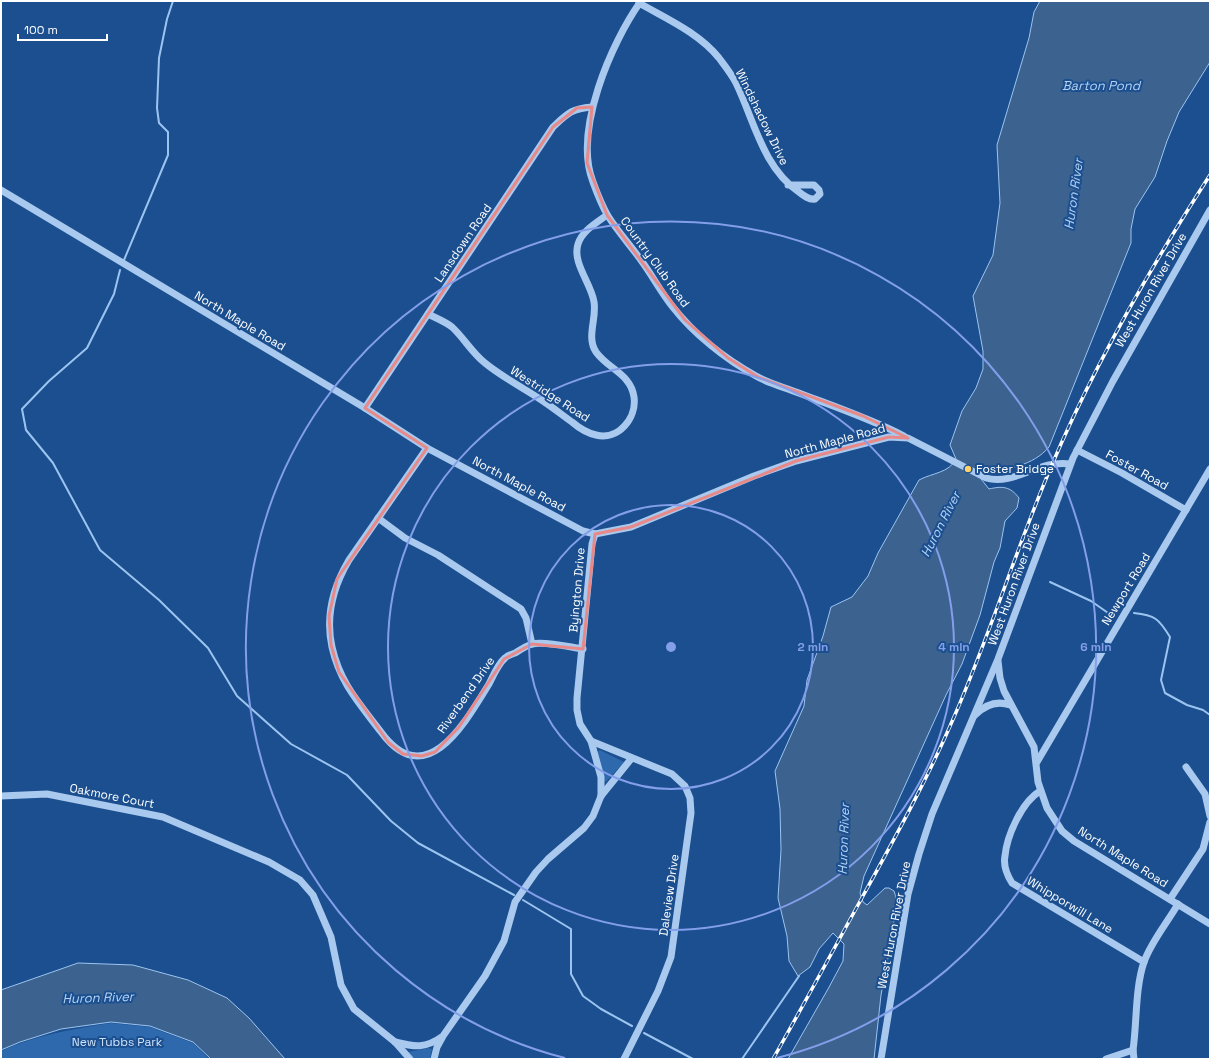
<svg xmlns="http://www.w3.org/2000/svg" width="1211" height="1060" font-family="'Space Grotesk',sans-serif">
<rect width="100%" height="100%" fill="#1b4f8f"/>
<g fill="#2e69ad">
<polygon points="600,750 624,762 606,782 604,781 597,752"/>
<path d="M111,1023l39,4 43,16 16,16h-208v-8c35,-16 72,-22 110,-28z"/>
<polygon points="429,1048 432,1049 430,1059 413,1059 408,1052"/>
</g>
<g fill="#3c6290" stroke="#9cc4f0">
<path d="M1040,1h170v61l-31,50 -12,29 -12,36 -20,32 -4,20v14l-82,204c-16,19 -42,22 -65,27l-3,5 8,10c13,-3 21,-3 30,9l-2,10 -12,13 -5,27 -6,14 -14,53 -18,49 -16,31 -82,181 -4,17 3,9 4,3 18,-17h4l5,3 2,6 -3,34 -12,64 -7,64h-86l40,-70 15,-28 1,-17 -11,-11 -14,16 -9,18 -12,9 -9,-15 -2,-25 -9,-38 3,-48 -1,-41 -5,-38 29,-65 3,-26 16,-44 8,-29 21,-10 16,-21 10,-23 41,-73c13,-7 30,-7 37,-21l-6,-14 12,-34 14,-23 7,-19v-18l-10,-55 20,-41 7,-52 -3,-58 32,-107 5,-26z"/>
<polygon points="78,963 133,965 188,980 227,998 249,1018 285,1059 211,1059 193,1042 150,1026 111,1022 61,1029 20,1042 1,1050 1,990"/>
</g>
<g fill="none" stroke-linecap="round" stroke-linejoin="round">
<g stroke="#9cc4f0" stroke-width="2">
<polyline points="124,260 168,155 168,132 159,123 157,108 159,58 167,19 173,1"/>
<polyline points="120,270 114,294 87,348 49,381 22,409 26,430 53,463 100,550 159,600 208,648 237,696 291,744 347,775 391,821 418,843 514,895"/>
<polyline points="1050,582 1091,601 1111,615"/>
<path d="M1134,613c21,2 25,6 36,24l-9,43 4,13 22,12 16,5 7,5"/>
<polyline points="523,900 571,929 571,974 583,996 601,1009 632,1026"/>
<polyline points="644,1033 693,1059"/>
<polyline points="742,1059 799,976"/>
</g>
<g stroke="#a9c9ee" stroke-width="7">
<path d="M641,1c-30,42 -68,130 -48,181 4,11 9,24 15,34 10,16 24,31 35,47 10,14 18,29 29,43 22,28 53,53 84,70 12,7 27,11 40,16 37,14 73,26 108,44"/>
<path d="M639,3c28,16 60,30 80,55 6,8 13,17 17,25 18,37 27,85 63,109 5,4 10,8 16,7l5,-5 -1,-4 -5,-5h-26"/>
<path d="M1,190l364,218 62,40 156,83 12,3 36,-7 123,-51 42,-15 93,-24 19,1 78,40c29,8 54,-19 84,-14"/>
<path d="M428,314c8,4 18,8 24,13 12,11 20,26 33,36 17,14 37,24 55,36 11,7 22,16 32,23 7,6 15,11 24,13 22,6 41,-17 38,-38 -3,-23 -26,-28 -38,-45 -10,-15 1,-34 -2,-50 -3,-19 -22,-39 -16,-58 4,-13 18,-21 29,-29"/>
<path d="M365,408l188,-281c15,-14 18,-18 39,-20"/>
<path d="M427,448l-78,112c-16,27 -24,55 -17,87 8,36 27,56 49,85 45,61 84,-9 108,-48 4,-8 9,-20 16,-26 2,-2 7,-4 10,-5 5,-3 11,-7 17,-9 13,-3 37,3 51,5"/>
<polyline points="1077,450 1122,473 1186,510"/>
<polyline points="378,518 405,538 438,555 521,609 526,618 532,644"/>
<polyline points="595,534 592,544 577,698 577,710 580,724 591,741 672,774 685,786 690,798 691,813 671,957 658,991 624,1059"/>
<polyline points="998,661 1000,678 1004,691 1034,747 1038,782 1047,808 1062,831 1074,841 1210,924"/>
<path d="M975,715c10,-10 21,-15 35,-10"/>
<polyline points="591,741 601,777 601,796"/>
<polyline points="1037,762 1210,469"/>
<polyline points="1186,767 1205,794 1210,816"/>
<path d="M1040,791c-18,11 -33,44 -35,65 -2,10 2,19 7,27l132,79"/>
<polyline points="1,796 47,794 163,817 269,862 300,880 313,895 331,937 341,985 354,1009 395,1042 410,1059"/>
<polyline points="1170,899 1203,849 1210,822"/>
<path d="M395,1042c20,5 30,7 48,-6l42,-60 19,-35 11,-39 21,-30 12,-13 36,-31 9,-12 8,-20 30,-37"/>
<polyline points="434,1059 437,1047 442,1038"/>
<polyline points="881,1059 908,894 919,854 932,814 998,659 1073,458 1113,381 1210,210"/>
<polyline points="1106,1059 1133,1050"/>
<path d="M1134,1059l-1,-9c4,-27 2,-62 11,-88 7,-20 23,-39 34,-58"/>
</g>
<defs>
<path id="rail" d="M773,1059c31,-55 61,-110 91,-165 32,-58 64,-116 90,-177 36,-82 62,-168 97,-250 43,-102 99,-199 159,-292"/>
</defs>
<use href="#rail" stroke="#fff" stroke-width="3.5"/>
<use href="#rail" stroke="#1b4f8f" stroke-width="2" stroke-dasharray="6" stroke-linecap="butt"/>
</g>
<path fill="none" stroke="#e88989" stroke-width="3" stroke-linejoin="round" d="M592,107l-5,56 20,52 78,105 43,38 30,19 105,39 45,22 -19,-1 -93,24 -165,66 -36,7 -12,115 -51,-5 -28,15 -45,68 -24,25 -13,4 -19,-2 -15,-12 -49,-70 -8,-27 -2,-29 8,-37 90,-131 -62,-40 188,-281 24,-19z"/>
<g fill="none" stroke="#839eea" stroke-width="2">
<circle cx="671" cy="647" r="142"/>
<circle cx="671" cy="647" r="283"/>
<path d="M565 1058A425 425 0 1 1 777 1058"/>
</g>
<circle fill="#ffd166" stroke="#1b4f8f" stroke-width="1.5" cx="968" cy="469" r="4"/>
<g text-anchor="middle" stroke-width="4" stroke-linejoin="round" paint-order="stroke">
<g font-size="12" fill="#fff" stroke="#1b4f8f">
<text transform="translate(762 117) rotate(64)" y="4">Windshadow Drive</text>
<text transform="translate(463 243) rotate(-56)" y="4">Lansdown Road</text>
<text transform="translate(655 262) rotate(54)" y="4">Country Club Road</text>
<text transform="translate(1151 290) rotate(-60)" y="4">West Huron River Drive</text>
<text transform="translate(240 321) rotate(31)" y="4">North Maple Road</text>
<text transform="translate(550 394) rotate(33)" y="4">Westridge Road</text>
<text transform="translate(835 441) rotate(-15)" y="4">North Maple Road</text>
<text transform="translate(1137 470) rotate(29)" y="4">Foster Road</text>
<text transform="translate(519 484) rotate(28)" y="4">North Maple Road</text>
<text transform="translate(1014 584) rotate(-70)" y="4">West Huron River Drive</text>
<text transform="translate(1126 589) rotate(-59)" y="4">Newport Road</text>
<text transform="translate(577 590) rotate(-85)" y="4">Byington Drive</text>
<text transform="translate(466 695) rotate(-55)" y="4">Riverbend Drive</text>
<text transform="translate(112 796) rotate(11)" y="4">Oakmore Court</text>
<text transform="translate(1123 857) rotate(32)" y="4">North Maple Road</text>
<text transform="translate(669 895) rotate(-82)" y="4">Daleview Drive</text>
<text transform="translate(1070 905) rotate(31)" y="4">Whipporwill Lane</text>
<text transform="translate(894 925) rotate(-79)" y="4">West Huron River Drive</text>
</g>
<g font-size="12" fill="#fff" stroke="#1b4f8f" text-anchor="start">
<text x="976" y="473">Foster Bridge</text>
</g>
<g font-size="12" fill="#cfe3fa" stroke="#1b4f8f">
<text x="117" y="1046">New Tubbs Park</text>
</g>
<g font-size="13" font-style="italic" fill="#b5d3f5" stroke="#1b4f8f">
<text x="1101" y="90">Barton Pond</text>
<text transform="translate(1073 194) rotate(-82)" y="5">Huron River</text>
<text transform="translate(940 524) rotate(-63)" y="5">Huron River</text>
<text transform="translate(843 839) rotate(-88)" y="5">Huron River</text>
<text transform="translate(98 997) rotate(-2)" y="5">Huron River</text>
</g>
</g>
<circle cx="671" cy="647" r="6" fill="#839eea" stroke="#1b4f8f" stroke-width="2"/>
<g font-size="12" text-anchor="middle" font-weight="bold" fill="#839eea" stroke="#1b4f8f" stroke-width="4" stroke-linejoin="round" paint-order="stroke">
<text x="813" y="651">2 min</text>
<text x="954" y="651">4 min</text>
<text x="1096" y="651">6 min</text>
</g>
<rect width="1211" height="1060" fill="none" stroke="#ffffff" stroke-width="4"/>
<path d="M18 34v6h89v-6" fill="none" stroke="#ffffff" stroke-width="2"/>
<text x="24" y="34" font-size="12" fill="#ffffff" stroke="#1b4f8f" stroke-width="3" paint-order="stroke">100 m</text>
</svg>
